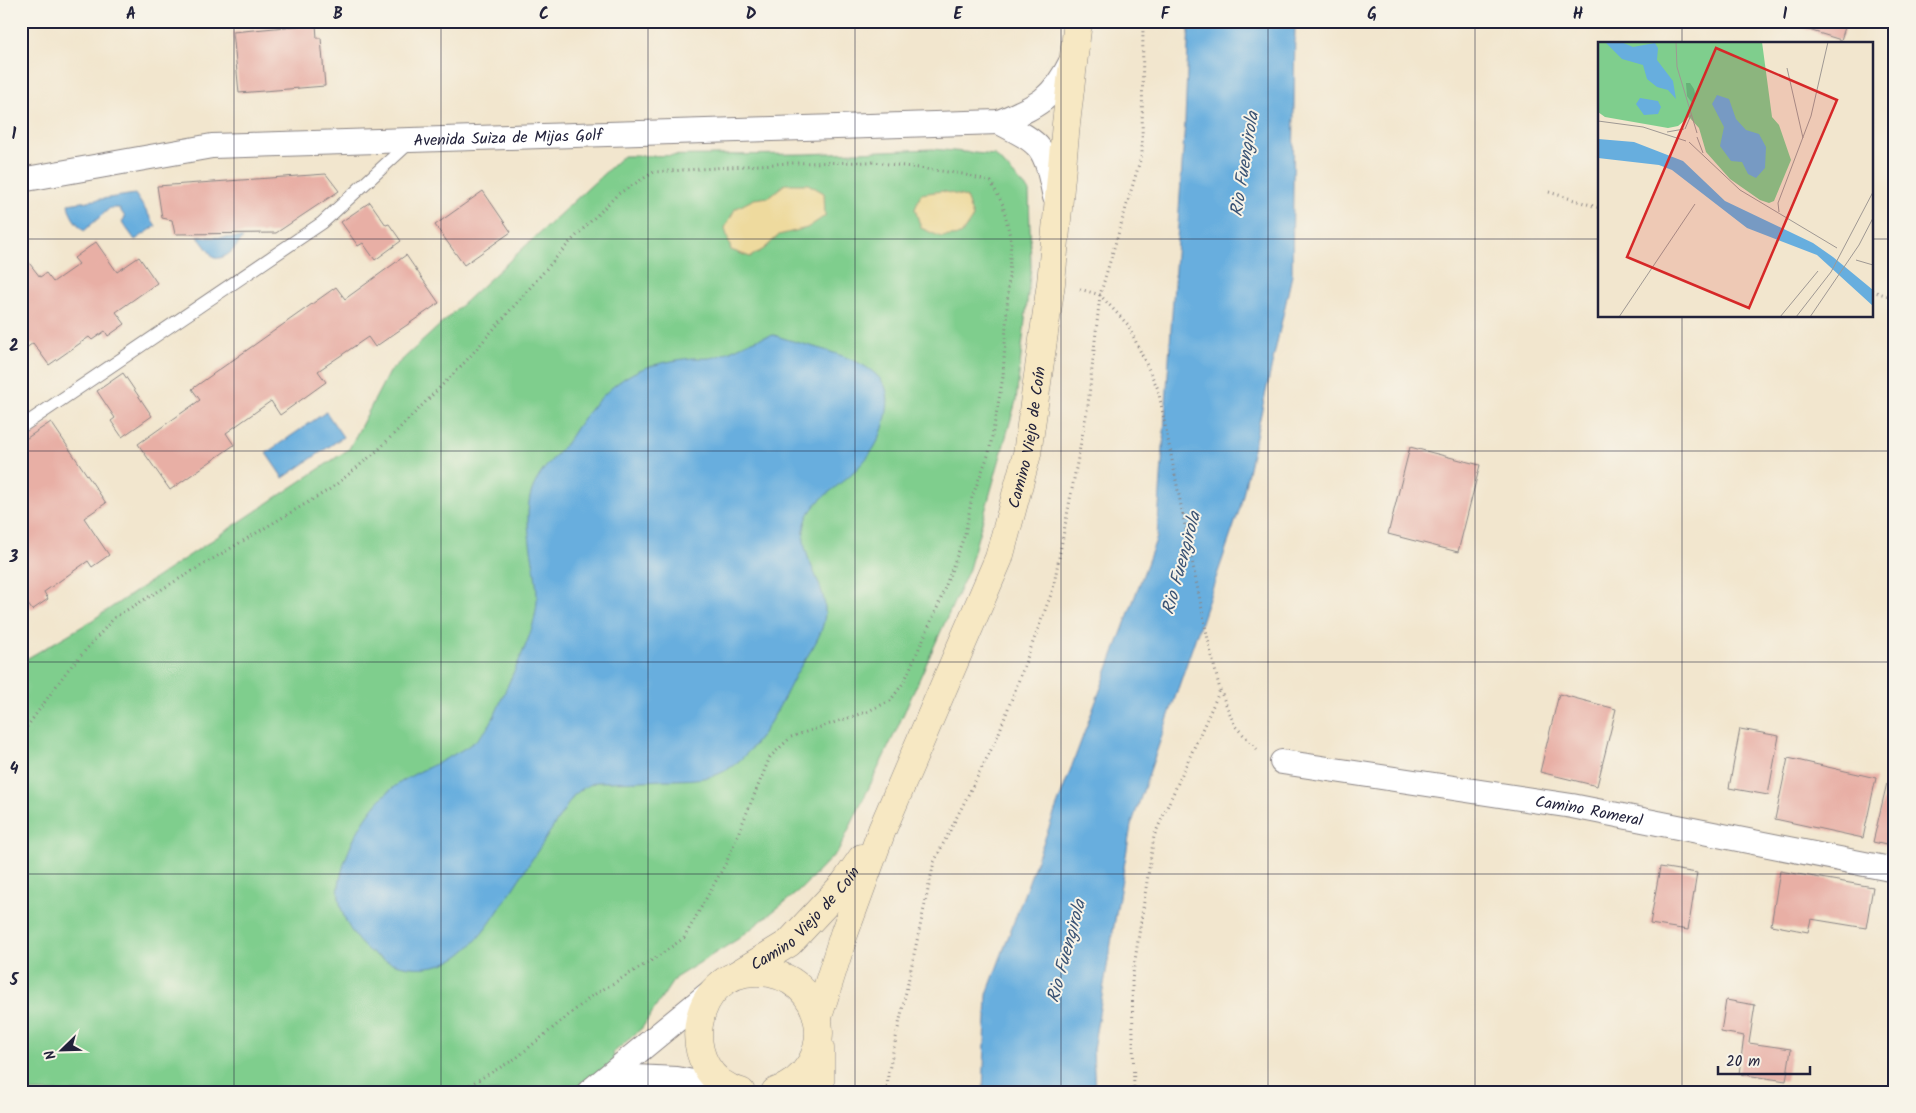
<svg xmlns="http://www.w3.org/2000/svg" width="1916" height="1113" font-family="Kalam,sans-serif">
<rect width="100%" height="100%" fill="#f7f3e8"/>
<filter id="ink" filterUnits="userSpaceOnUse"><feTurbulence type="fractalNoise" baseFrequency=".02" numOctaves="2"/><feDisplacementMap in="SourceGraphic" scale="10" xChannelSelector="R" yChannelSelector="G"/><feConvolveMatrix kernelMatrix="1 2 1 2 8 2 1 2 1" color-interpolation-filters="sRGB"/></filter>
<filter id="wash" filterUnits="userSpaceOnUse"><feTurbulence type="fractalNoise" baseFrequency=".0096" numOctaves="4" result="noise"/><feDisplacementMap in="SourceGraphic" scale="20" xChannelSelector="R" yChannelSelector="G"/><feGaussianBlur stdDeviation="1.12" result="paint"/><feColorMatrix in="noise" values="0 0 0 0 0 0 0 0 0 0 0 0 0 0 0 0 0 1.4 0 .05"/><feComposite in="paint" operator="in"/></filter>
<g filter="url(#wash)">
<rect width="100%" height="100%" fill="#f2e6ce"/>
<polygon fill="#7fce8d" stroke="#507864" points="933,149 995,155 1029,191 1031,267 1016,401 969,569 895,733 839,850 799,891 738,939 675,978 642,1028 613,1053 626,1092 21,1092 21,662 88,623 349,449 389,372 623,156 806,154"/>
<g fill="#eeda9e" stroke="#887e6c">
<polygon points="785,184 808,184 824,193 825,216 807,228 779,235 764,249 750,257 731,250 725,228 735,209 754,199 769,197"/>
<polygon points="942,191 966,197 973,217 961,235 941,237 921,228 915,209 921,194"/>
</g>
<g fill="#67aede" stroke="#44688c">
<polygon points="1189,21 1295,21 1292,275 1240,508 1131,826 1093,1049 1095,1092 983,1092 987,994 1157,537 1185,121"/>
<path d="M135,194l21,32 -21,14 -13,-18 3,-5 -6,-9h-9l-26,23c-9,-9 -14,-15 -16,-27z"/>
<path d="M198,237l45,1c-7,9 -16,22 -29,20z"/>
<path d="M774,335c31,12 95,20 111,51 4,10 3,20 1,30 -7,36 -27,52 -54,74 -10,8 -20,16 -25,28 -13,32 16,59 18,90 1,27 -18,46 -30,68 -17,34 -43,88 -82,100 -16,4 -33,4 -49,4 -22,1 -45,2 -68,2l-11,5 -11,8c-20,31 -40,61 -60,92 -16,23 -31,51 -54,68 -26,19 -66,15 -91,-4 -18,-14 -33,-43 -30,-66 5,-31 23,-69 47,-91 15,-15 35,-23 54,-32 18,-10 39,-19 50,-38 7,-11 11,-25 17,-37 12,-28 31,-61 30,-92 -1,-32 -14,-66 -7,-98 5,-21 21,-36 35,-52 6,-8 10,-16 16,-24 16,-21 36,-42 61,-52 16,-6 33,-9 50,-11 8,0 16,1 23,-1 21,-7 37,-19 59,-22z"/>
<polygon points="326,412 343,437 283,478 266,453"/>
</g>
<g id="blocks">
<g fill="#e8afa5">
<polygon points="1780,21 1847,21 1841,40"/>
<polygon points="316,24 317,38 321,38 325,86 239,93 233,32"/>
<polygon points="326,174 339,191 276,233 175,234 172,220 162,218 157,186"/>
<polygon points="483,191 511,232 464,265 435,225"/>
<polygon points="370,202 386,225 389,224 401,241 375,260 363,243 358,246 341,222"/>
<polygon points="96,242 117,272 139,257 157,283 116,312 125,324 108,336 105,331 92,340 89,337 49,365 33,343 21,352 21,292 26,289 21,282 21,256 23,255 40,277 46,273 53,282 79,264 74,258"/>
<polygon points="406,255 439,303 375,347 368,337 318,371 326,382 280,415 271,401 226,433 234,445 170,490 138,444 200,400 192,389 336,287 345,299"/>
<polygon points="123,373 152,416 122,437 111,421 115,418 97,391"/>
<polygon points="51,422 106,503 84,518 109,555 92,567 88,561 44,592 48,599 32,610 21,594 21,442"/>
<polygon points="1410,447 1480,465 1458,552 1388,534"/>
<polygon points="1559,694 1616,709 1597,786 1540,772"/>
<polygon points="1740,729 1779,736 1768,795 1729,788"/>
<polygon points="1788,758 1876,778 1863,838 1775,819"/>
<polygon points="1887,783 1895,784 1895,847 1873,842"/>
<polygon points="1660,867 1697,873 1688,930 1650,924"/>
<polygon points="1780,871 1873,887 1866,928 1811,919 1808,932 1771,925"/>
<polygon points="1726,1000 1755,1005 1749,1043 1791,1049 1786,1081 1739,1074 1744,1036 1721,1032"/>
</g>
</g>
</g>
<g filter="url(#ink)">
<use href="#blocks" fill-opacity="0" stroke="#8a8484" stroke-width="1"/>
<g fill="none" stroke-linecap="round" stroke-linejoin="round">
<defs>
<polyline id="lane" points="21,427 322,223 410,142"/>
<g id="street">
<path d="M999,122c46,24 45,24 56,75"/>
<path id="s1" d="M21,180l191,-34 787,-24c39,-16 54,-23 73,-62"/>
<path id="s2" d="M1282,762l290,44 323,64"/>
<polyline points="602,1089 634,1077 677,1079 730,1089"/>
<polyline points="589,1092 713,990"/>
</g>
<g id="secondary">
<path id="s3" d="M738,974l51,-31 55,-59 18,-26"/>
<path id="s4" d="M818,1017l26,-83 38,-104 117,-272 28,-104 24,-171 15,-159 12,-103"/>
<polyline points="820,1048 820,1092"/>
<path d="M741,1092c-66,-17 -52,-122 17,-120 70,1 85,96 17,120"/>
</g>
</defs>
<use href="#lane" stroke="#8a8484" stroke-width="14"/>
<use href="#street" stroke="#8a8484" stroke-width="26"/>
<use href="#secondary" stroke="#8a8484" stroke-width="29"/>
<g stroke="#8a8484" stroke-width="3" stroke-dasharray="1 4" stroke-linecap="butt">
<polyline points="1549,192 1600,208"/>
<polyline points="1080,289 1100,295 1128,325 1158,389 1189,546 1210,649 1220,690 1235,726 1257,749"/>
<polyline points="1872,291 1895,298"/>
<polyline points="21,735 67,671 115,617 332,488 377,451 465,362 569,243 618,194 654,172 790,163 874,162 963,174 991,182 1003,205 1011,241 1003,377 989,453 972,497 965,534 938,606 904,682 890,701 866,712 791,737 770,757 726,863 684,938 654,959 592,996 515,1059 457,1092"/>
<polyline points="887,1092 888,1075 934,862 997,738 1053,589 1088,405 1100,295 1142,154 1143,21"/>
<polyline points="1134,1092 1132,980 1154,836 1220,690"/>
</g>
<use href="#lane" stroke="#fff" stroke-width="12"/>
<use href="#street" stroke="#fff" stroke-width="24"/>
<use href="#secondary" stroke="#f7e8c3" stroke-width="28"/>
</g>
</g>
<path fill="none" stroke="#22223b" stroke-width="1" stroke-opacity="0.55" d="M234,21v1071M441,21v1071M648,21v1071M855,21v1071M1061,21v1071M1268,21v1071M1475,21v1071M1682,21v23M21,239h1579M1872,239h23M1682,316v776M21,451h1874M21,662h1874M21,874h1874"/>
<g text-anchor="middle" stroke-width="4" stroke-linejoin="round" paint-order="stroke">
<g font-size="16" fill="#22223b" stroke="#f7f3e8">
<text dy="6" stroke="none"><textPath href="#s1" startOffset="490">Avenida Suiza de Mijas Golf</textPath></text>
<text dy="6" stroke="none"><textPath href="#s4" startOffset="618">Camino Viejo de Coín</textPath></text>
<text dy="6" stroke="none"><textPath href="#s2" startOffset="311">Camino Romeral</textPath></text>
<text dy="6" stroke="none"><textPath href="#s3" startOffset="88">Camino Viejo de Coín</textPath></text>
</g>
<g font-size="18" font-style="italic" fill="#3a5374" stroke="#f7f3e8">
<text transform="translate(1244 164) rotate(-81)" y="6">Rio Fuengirola</text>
<text transform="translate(1181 563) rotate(-75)" y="6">Rio Fuengirola</text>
<text transform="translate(1066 951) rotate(-75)" y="6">Rio Fuengirola</text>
</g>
</g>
<g transform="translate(1598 42)">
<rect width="275" height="275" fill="#f2e6ce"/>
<path d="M0,0h164l10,75 7,8 12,35 -17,41 -5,2 -9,-3 -30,-21 -24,-27 -7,-24 -10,-11 -11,9 -10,2 -63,-11 -7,-5z" fill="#7fce8d"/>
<path d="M88,41h4l4,6 2,9 -4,5 -5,-7z" fill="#67b178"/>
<path d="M7,0h16l12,5 22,-4 3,5 -1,12 16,21 3,18 -8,-9 -11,-3 -10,-8 -4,-14 -21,-6zM119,53l12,4 7,20 10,11 13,4 7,13 -1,21 -9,10 -8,-4 -6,-12 -11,-1 -11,-15 4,-19 -12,-23zM42,56l18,3 3,6 -3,7 -14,1 -8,-11zM0,97l36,3 49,19 42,40 88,42 20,14 40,33v16l-56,-51 -70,-27 -75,-58 -13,-5 -61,-7z" fill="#67aede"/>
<path fill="none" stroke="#9f9893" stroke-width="1" d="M78,0l1,25 20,66M189,26l16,70M0,79l45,6 43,14M87,87l6,-14M69,90l17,-3M99,95l6,16M91,100l51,48 97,58M181,170l-1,-9 33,-87 17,-74M258,218l17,5M21,275l76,-113M182,275l38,-46M198,275l35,-45 42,-80M212,275l49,-72 14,-27"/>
<path fill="#d62828" fill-opacity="0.15" stroke="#d62828" stroke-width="2.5" d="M118,6l121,52 -88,208 -122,-51z"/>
<rect width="275" height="275" fill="none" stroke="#22223b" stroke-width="2.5"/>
</g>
<rect width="1916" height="1113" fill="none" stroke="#f7f3e8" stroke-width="55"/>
<g transform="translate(62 1050) rotate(247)" stroke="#f7f3e8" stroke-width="4" paint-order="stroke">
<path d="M0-4L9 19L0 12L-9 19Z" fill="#22223b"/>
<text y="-8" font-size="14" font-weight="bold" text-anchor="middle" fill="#22223b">N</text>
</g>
<path d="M1718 1066v8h92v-8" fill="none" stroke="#22223b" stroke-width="2.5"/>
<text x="1726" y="1066" font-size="15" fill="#22223b" stroke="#f7f3e8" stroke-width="4" paint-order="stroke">20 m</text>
<rect x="28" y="28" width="1860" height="1058" fill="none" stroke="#22223b" stroke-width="2"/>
<g font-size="16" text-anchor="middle" font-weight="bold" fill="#22223b">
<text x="131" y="19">A</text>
<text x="338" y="19">B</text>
<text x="544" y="19">C</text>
<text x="751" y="19">D</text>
<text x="958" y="19">E</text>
<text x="1165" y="19">F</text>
<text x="1372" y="19">G</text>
<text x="1578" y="19">H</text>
<text x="1785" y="19">I</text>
<text x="14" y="139">1</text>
<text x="14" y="351">2</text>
<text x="14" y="562">3</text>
<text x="14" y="774">4</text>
<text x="14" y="985">5</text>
</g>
</svg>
